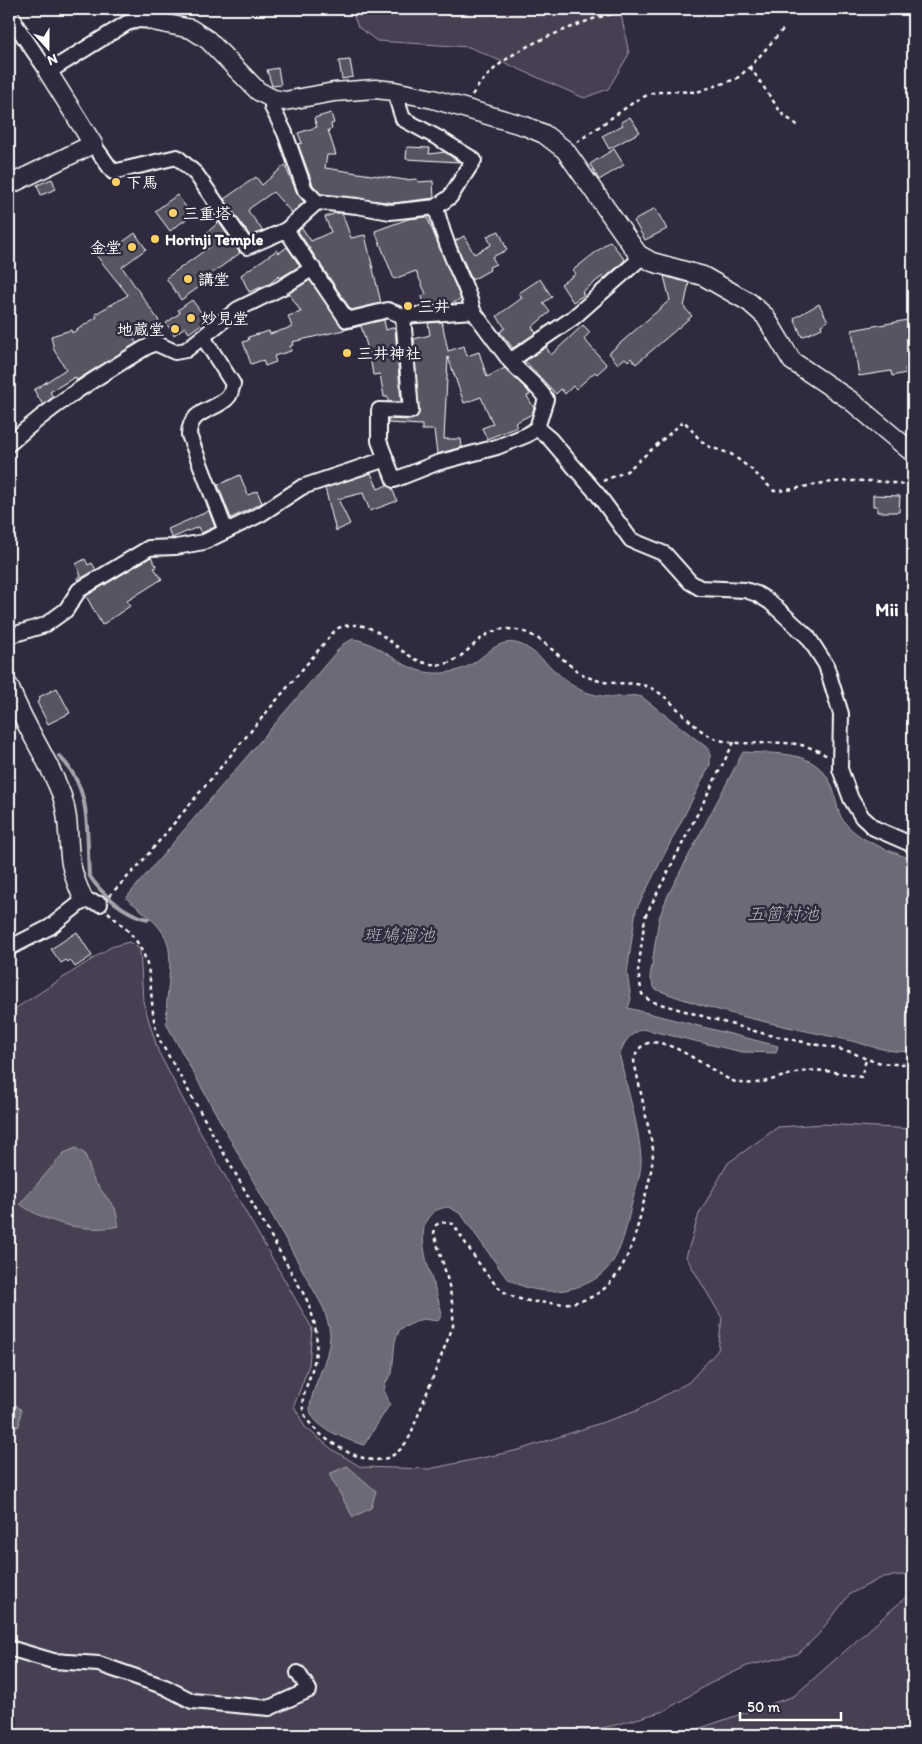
<svg xmlns="http://www.w3.org/2000/svg" width="922" height="1744" font-family="Itim,'Klee One',sans-serif">
<rect width="100%" height="100%" fill="#2f2a3d"/>
<filter id="ink" filterUnits="userSpaceOnUse"><feTurbulence type="fractalNoise" baseFrequency=".02" numOctaves="2"/><feDisplacementMap in="SourceGraphic" scale="10" xChannelSelector="R" yChannelSelector="G"/><feConvolveMatrix kernelMatrix="1 2 1 2 8 2 1 2 1" color-interpolation-filters="sRGB"/></filter>
<g filter="url(#ink)">
<g fill="#464152" stroke="#a2a0a8">
<polygon points="351,9 620,9 629,54 608,89 584,98 469,47 377,41 358,27"/>
<polygon points="129,942 140,949 143,1001 158,1051 200,1132 312,1328 309,1365 294,1406 305,1427 333,1450 361,1467 429,1469 519,1450 634,1412 689,1382 718,1350 722,1318 686,1257 699,1214 728,1163 778,1127 823,1124 913,1129 913,1574 883,1577 850,1594 817,1636 798,1654 747,1666 709,1684 664,1711 612,1726 560,1735 9,1735 9,1021 16,1008 111,947"/>
<polygon points="906,1597 913,1597 913,1735 680,1735 794,1696"/>
</g>
<g fill="#6d6a77" stroke="#a7a6ad">
<path d="M353,639c26,3 45,28 72,33 17,3 36,0 50,-10 13,-9 23,-22 40,-19 21,3 45,39 68,48 10,4 22,6 33,6 10,0 16,-3 26,0l68,53v15l-74,145 -9,63 4,26 -3,9 150,38 -2,7 -34,-1 -99,-23c-13,5 -21,13 -23,28 7,33 19,68 21,101 1,15 -6,31 -9,45 -10,41 -14,75 -62,86 -21,5 -49,1 -65,-13l-44,-62 -13,-7c-49,6 -11,78 -6,107l-4,7 -16,-2 -22,10 -5,12 -3,33 -6,8 -2,8 6,14 -26,41c-15,-4 -56,-19 -54,-38 3,-24 19,-46 20,-71 0,-9 -4,-18 -6,-27l-157,-284c-4,-26 11,-70 -4,-92 -8,-13 -25,-25 -37,-35l217,-254z"/>
<path d="M743,752c33,2 72,-3 88,32 5,10 5,24 10,33 14,24 49,33 72,43v191c-24,3 -47,-7 -70,-12 -64,-14 -127,-26 -188,-50l-5,-12 9,-59 9,-23z"/>
<path d="M76,1148l9,6 9,27 21,27 4,18c-33,7 -71,-2 -99,-22l44,-51z"/>
<polygon points="9,1398 21,1410 19,1426 9,1431"/>
<polygon points="347,1466 376,1491 371,1508 353,1517 329,1474"/>
</g>
<g fill="none" stroke-linecap="round" stroke-linejoin="round">
<g stroke="#a7a6ad" stroke-width="4">
<polyline points="9,712 11,716"/>
<path d="M59,756c34,33 27,75 30,119 12,19 37,40 59,44"/>
</g>
</g>
<g fill="#595564" stroke="#fff">
<polygon points="350,60 353,77 342,79 339,61"/>
<polygon points="278,68 281,85 272,86 267,70"/>
<polygon points="331,113 334,123 331,124 332,129 328,130 336,155 327,155 325,168 405,180 417,179 418,182 433,181 434,198 395,203 321,194 313,185 298,144 302,143 298,133 317,127 314,118"/>
<polygon points="630,117 640,132 609,149 602,136 623,125 621,122"/>
<polygon points="407,147 430,148 429,154 445,152 459,162 406,159"/>
<polygon points="614,149 624,165 599,180 590,164"/>
<polygon points="285,165 297,193 304,202 292,213 273,192 250,208 248,211 263,231 250,236 224,199 256,177 262,185"/>
<polygon points="52,179 56,189 41,195 37,185"/>
<polygon points="177,195 192,215 170,231 155,211"/>
<polygon points="655,208 667,229 645,240 634,221"/>
<polygon points="211,211 240,253 207,277 209,280 181,300 166,278 211,246 203,236 218,223"/>
<polygon points="336,213 342,213 351,238 365,235 381,303 351,310 298,231 302,228 311,241 331,232 325,217"/>
<polygon points="427,217 461,299 451,304 424,306 422,296 426,294 416,271 394,279 375,231 408,219"/>
<polygon points="499,231 507,250 492,257 496,264 489,267 490,270 472,280 455,241 464,236 474,254 491,245 487,236"/>
<polygon points="135,233 146,249 122,267 159,321 134,340 137,343 77,380 75,377 50,392 53,397 43,405 34,390 66,369 54,350 51,336 71,330 72,333 97,317 95,314 128,295 96,255 106,248 109,252"/>
<polygon points="610,241 625,260 605,278 603,276 582,292 584,295 573,302 561,284 576,274 573,270"/>
<polygon points="287,247 300,266 280,278 279,276 269,284 249,292 241,275 277,250 279,253"/>
<polygon points="664,276 689,283 684,307 692,316 636,364 631,358 628,361 625,358 618,364 609,353 670,300"/>
<polygon points="540,279 552,297 543,303 550,312 532,327 536,333 513,348 500,332 505,328 497,316 522,298 519,293"/>
<polygon points="310,280 343,328 384,320 386,330 395,327 401,402 388,402 388,397 384,397 380,374 373,375 370,356 361,326 292,342 293,345 290,346 291,351 274,356 276,362 265,366 263,360 251,364 243,342 249,340 248,337 269,331 270,334 292,327 288,316 301,312 289,293"/>
<polygon points="192,300 207,320 189,333 185,327 174,335 166,323 180,313 178,310"/>
<polygon points="819,304 828,321 821,325 822,328 802,337 794,318"/>
<polygon points="913,319 913,367 905,368 906,373 892,376 891,371 859,376 852,330"/>
<polygon points="442,322 448,351 464,346 467,356 479,352 487,377 505,368 528,391 530,395 527,396 534,408 532,414 515,423 517,427 487,439 482,428 493,424 481,397 464,403 448,357 444,439 461,439 462,447 437,454 434,430 422,430 422,425 388,423 388,419 411,420 418,415 414,339 430,335 428,323"/>
<polygon points="583,325 590,332 584,339 607,365 597,374 595,372 576,389 573,386 565,394 561,389 556,394 525,361 546,347 551,355"/>
<polygon points="371,473 378,489 387,485 392,488 397,501 370,511 363,493 338,499 350,524 336,531 325,488"/>
<polygon points="240,475 248,495 257,491 262,503 231,518 218,485"/>
<polygon points="873,495 900,496 899,512 877,512 877,506 873,506"/>
<polygon points="209,511 215,527 201,533 198,527 172,538 168,529"/>
<polygon points="151,557 157,567 154,568 162,579 127,601 130,606 102,625 86,596"/>
<polygon points="85,559 88,565 92,563 96,570 78,580 77,578 81,576 76,564"/>
<polygon points="57,688 70,713 48,724 37,702 40,700 39,697"/>
<polygon points="77,932 92,956 75,967 70,960 68,962 66,960 61,963 51,949"/>
</g>
<g fill="none" stroke-linecap="round" stroke-linejoin="round">
<defs>
<g id="minor">
<polyline points="9,21 13,21 48,72 127,23 138,20 153,21"/>
<polyline points="273,99 272,107 285,133 305,190 317,202 357,206 390,212 436,207 450,197 474,160 440,139 403,119 394,91"/>
<polyline points="93,144 113,172 177,157 196,174 247,247 286,230 347,320 388,310 403,316 473,311 510,361 573,318 642,257"/>
<path d="M436,207c4,18 10,35 17,52 7,18 16,32 20,52"/>
<polyline points="286,230 317,202"/>
<path d="M403,316l8,95 -32,-1v31l15,39 43,-17 60,-16 30,-12 10,-7 9,-29c-9,-15 -25,-25 -36,-38"/>
<path d="M203,337l30,47c-1,3 -2,9 -4,12 -11,15 -40,12 -40,39l37,96"/>
<polyline points="537,428 550,439 599,496 631,540 665,554 690,582 700,588 745,590 757,594 770,602 808,637 826,665 841,714 840,769 851,799 862,817 874,828 913,845"/>
<path d="M9,444c44,-40 85,-65 136,-96l10,-5 20,9 11,-2 52,-41 43,-21 32,-20"/>
<polyline points="9,636 45,625 66,610 79,590 149,548 176,547 204,542 261,514 302,487 386,459"/>
<polyline points="9,948 50,927 84,900 100,904"/>
<polyline points="9,1648 53,1661 99,1664 165,1687 192,1701 269,1708 309,1690 298,1673"/>
</g>
<g id="tertiary">
<polyline points="9,15 13,21"/>
<polyline points="153,21 191,29 208,40 258,91 273,99 285,101 334,92 375,89 394,91 433,99 525,126 544,134 565,150 638,254 652,262 703,276 749,302 765,316 792,361 850,400 913,453"/>
<polyline points="9,185 93,144 48,72"/>
<path d="M9,686c14,38 39,72 53,110 8,23 5,45 9,68 3,13 7,24 13,36"/>
</g>
</defs>
<use href="#minor" stroke="#fff" stroke-width="18"/>
<use href="#tertiary" stroke="#fff" stroke-width="21"/>
<g stroke="#fff" stroke-width="2.5" stroke-dasharray="4 4" stroke-linecap="butt">
<polyline points="750,67 782,114 800,127"/>
<path d="M472,95c28,-43 72,-57 118,-75 11,-4 24,-5 33,-11"/>
<polyline points="577,142 637,100 652,93 667,91 697,92 736,79 750,67 785,27"/>
<path d="M603,481l24,-10 57,-50 16,19 10,7 21,7 20,15 23,22c17,0 34,-6 50,-8 25,-3 67,-4 89,5"/>
<path d="M734,742l-89,175 -7,55 4,22 8,7 115,33 87,18c19,11 39,14 61,11"/>
<path d="M109,896l31,-32 196,-235c42,-18 58,29 94,35 40,7 45,-46 91,-33 30,8 46,41 75,49 21,7 42,-2 62,12 20,13 38,42 62,48 38,10 70,-8 107,16"/>
<path d="M108,912c10,10 22,19 29,30 20,29 10,66 22,97l147,259c13,32 14,49 3,81 -3,9 -8,20 -6,30 4,23 49,50 71,51 18,0 28,-10 36,-24l43,-110c2,-31 -11,-64 -19,-93l2,-8 5,-3 12,2c14,20 31,52 50,67 13,10 31,11 47,12 63,6 80,-44 92,-94 5,-20 11,-39 11,-60l-19,-88c11,-50 80,16 102,21 26,6 47,-9 72,-11 18,-2 36,3 53,6l5,-17"/>
</g>
<use href="#minor" stroke="#2f2a3d" stroke-width="14"/>
<use href="#tertiary" stroke="#2f2a3d" stroke-width="18"/>
</g>
</g>
<g fill="#ffd166" stroke="#2f2a3d" stroke-width="2">
<circle cx="116" cy="182" r="5"/>
<circle cx="173" cy="213" r="5"/>
<circle cx="155" cy="239" r="5"/>
<circle cx="132" cy="247" r="5"/>
<circle cx="188" cy="279" r="5"/>
<circle cx="408" cy="306" r="5"/>
<circle cx="191" cy="318" r="5"/>
<circle cx="175" cy="329" r="5"/>
<circle cx="347" cy="353" r="5"/>
</g>
<g text-anchor="middle" stroke-width="5" stroke-linejoin="round" paint-order="stroke">
<g font-size="16" font-weight="bold" fill="#fff" stroke="#2f2a3d" text-anchor="start">
<text x="126" y="188">下馬</text>
<text x="183" y="219">三重塔</text>
<text x="165" y="245">Horinji Temple</text>
<text x="122" y="253" text-anchor="end">金堂</text>
<text x="198" y="285">講堂</text>
<text x="418" y="312">三井</text>
<text x="201" y="324">妙見堂</text>
<text x="165" y="335" text-anchor="end">地蔵堂</text>
<text x="357" y="359">三井神社</text>
</g>
<g font-size="18" font-weight="bold" fill="#fff" stroke="#2f2a3d">
<text x="887" y="616">Mii</text>
</g>
<g font-size="18" font-style="italic" fill="#b6b4bb" stroke="#2f2a3d">
<text x="783" y="920">五箇村池</text>
<text x="399" y="941">斑鳩溜池</text>
</g>
</g>
<rect width="922" height="1744" fill="none" stroke="#2f2a3d" stroke-width="30"/>
<rect x="15" y="15" width="892" height="1714" fill="none" stroke="#fff" stroke-width="2" filter="url(#ink)"/>
<g transform="translate(48 48) rotate(159)" stroke="#2f2a3d" stroke-width="4" paint-order="stroke">
<path d="M0-4L9 19L0 12L-9 19Z" fill="#ffffff"/>
<text y="-8" font-size="14" font-weight="bold" text-anchor="middle" fill="#ffffff">N</text>
</g>
<path d="M740 1712v8h101v-8" fill="none" stroke="#ffffff" stroke-width="2.5"/>
<text x="747" y="1712" font-size="15" fill="#ffffff" stroke="#2f2a3d" stroke-width="4" paint-order="stroke">50 m</text>
</svg>
